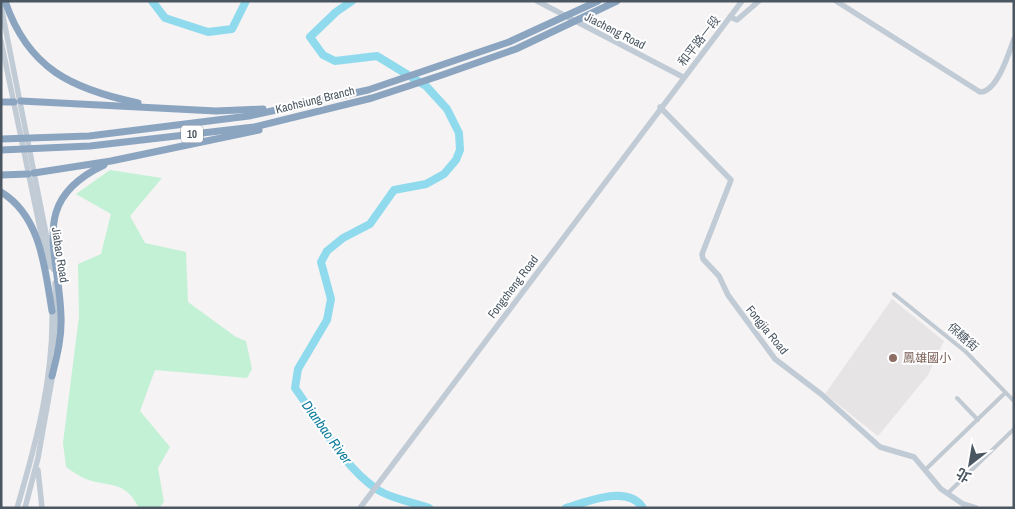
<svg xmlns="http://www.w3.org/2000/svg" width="1015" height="509" font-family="'Archivo Narrow','Noto Sans TC',sans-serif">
<rect width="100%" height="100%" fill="#f5f3f3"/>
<polygon fill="#e6e4e5" points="892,299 944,341 928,375 878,436 825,394"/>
<path fill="#c3f1d5" d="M110,170l52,8 -32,38 15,27 41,9 2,50 48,35 10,4 6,28 -5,9 -92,-8 -15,41 30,36 -12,21 6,34 -5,6h-20c-15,-29 -29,-20 -53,-29 -7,-3 -14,-8 -20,-12l-3,-24 16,-127 -1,-52 23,-10 10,-40 -35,-20z"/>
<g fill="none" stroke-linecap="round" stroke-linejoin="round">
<g stroke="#90daee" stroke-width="8">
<polyline points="152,1 165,18 208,32 232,29 246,1"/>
<path d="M352,1l-16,11 -26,25 13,18 12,6 42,-5 49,30 21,23 12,24 1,17 -4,10 -12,14 -18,10 -32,6 -24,34 -27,14 -16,13 -6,11 10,37 -4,21 -29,49 -3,19c23,32 49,80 83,102 14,9 35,12 51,18"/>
<path d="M566,508c21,-6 62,-24 77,0"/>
</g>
<g stroke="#c1cad2" stroke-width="4">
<polyline points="894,294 966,352 1014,401"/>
<polyline points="957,398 978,420"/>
<polyline points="925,470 1005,393"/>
<polyline points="948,493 1014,429"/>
</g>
<g stroke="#c1cbd6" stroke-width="5.5">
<polyline points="537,1 683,77"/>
<path d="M836,1l144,91c17,0 29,-39 34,-53"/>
<polyline points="1,6 53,269"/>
<polyline points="730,17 737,20 759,1"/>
<polyline points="1,41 48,267"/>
<polyline points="660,107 731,180 702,254 703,259 719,276 728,295 775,359 821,394 880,447 914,457 941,489 963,504 976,508"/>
<polyline points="55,283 57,330 55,351"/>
<polyline points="38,470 42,508"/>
<path d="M17,508c19,-64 37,-132 35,-199"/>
<polyline points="25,508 38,458 53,373"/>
<polyline points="360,508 742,1"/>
</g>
<g stroke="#8ba5c1" stroke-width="7">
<path d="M5,1c23,68 67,88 133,102"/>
<polyline points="21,101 216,111 263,109"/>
<polyline points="1,102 14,102"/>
<polyline points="1,139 89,136 249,116 368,90 509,42 598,1"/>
<polyline points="1,150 90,146 254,127 372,98 442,75 516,49 617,1"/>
<polyline points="34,173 111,161 259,130"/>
<polyline points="1,175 28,174"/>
<path d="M1,192c40,24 44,77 51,119"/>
<path d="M52,376c5,-20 10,-39 9,-60 -2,-66 -33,-115 43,-151"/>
</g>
</g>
<circle fill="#8d6e63" stroke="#fff" stroke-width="2" cx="893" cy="358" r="5"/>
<g text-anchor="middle" stroke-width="4" stroke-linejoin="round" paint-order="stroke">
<rect fill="#fff" stroke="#808990" stroke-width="1" x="181" y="125.5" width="22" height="17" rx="4"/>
<g font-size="11" font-weight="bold" fill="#4a5661">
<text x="192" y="138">10</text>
</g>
<g font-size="12" fill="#4a5661" stroke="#fff">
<text transform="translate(615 31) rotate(27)" y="4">Jiacheng Road</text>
<text transform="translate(699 41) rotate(-52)" y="4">和平路一段</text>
<text transform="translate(315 100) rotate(-14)" y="4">Kaohsiung Branch</text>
<text transform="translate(60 255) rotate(81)" y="4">Jiabao Road</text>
<text transform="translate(513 287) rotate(-53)" y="4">Fongcheng Road</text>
<text transform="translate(767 330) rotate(51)" y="4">Fongjia Road</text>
<text transform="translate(963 337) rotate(41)" y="4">保糖街</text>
</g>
<g font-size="12" fill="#785e54" stroke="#fff" text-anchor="start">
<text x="903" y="362">鳳雄國小</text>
</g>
<g font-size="14" font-style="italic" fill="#0c7c9b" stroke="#fff">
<text transform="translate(327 432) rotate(54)" y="5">Dianbao River</text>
</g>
</g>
<rect width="1015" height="509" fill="none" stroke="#4a5661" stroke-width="5"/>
<g transform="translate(970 464) rotate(211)" stroke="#ffffff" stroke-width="4" paint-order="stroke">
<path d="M0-4L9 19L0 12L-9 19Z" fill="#4a5661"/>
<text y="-8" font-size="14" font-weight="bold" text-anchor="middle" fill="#4a5661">北</text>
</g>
</svg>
